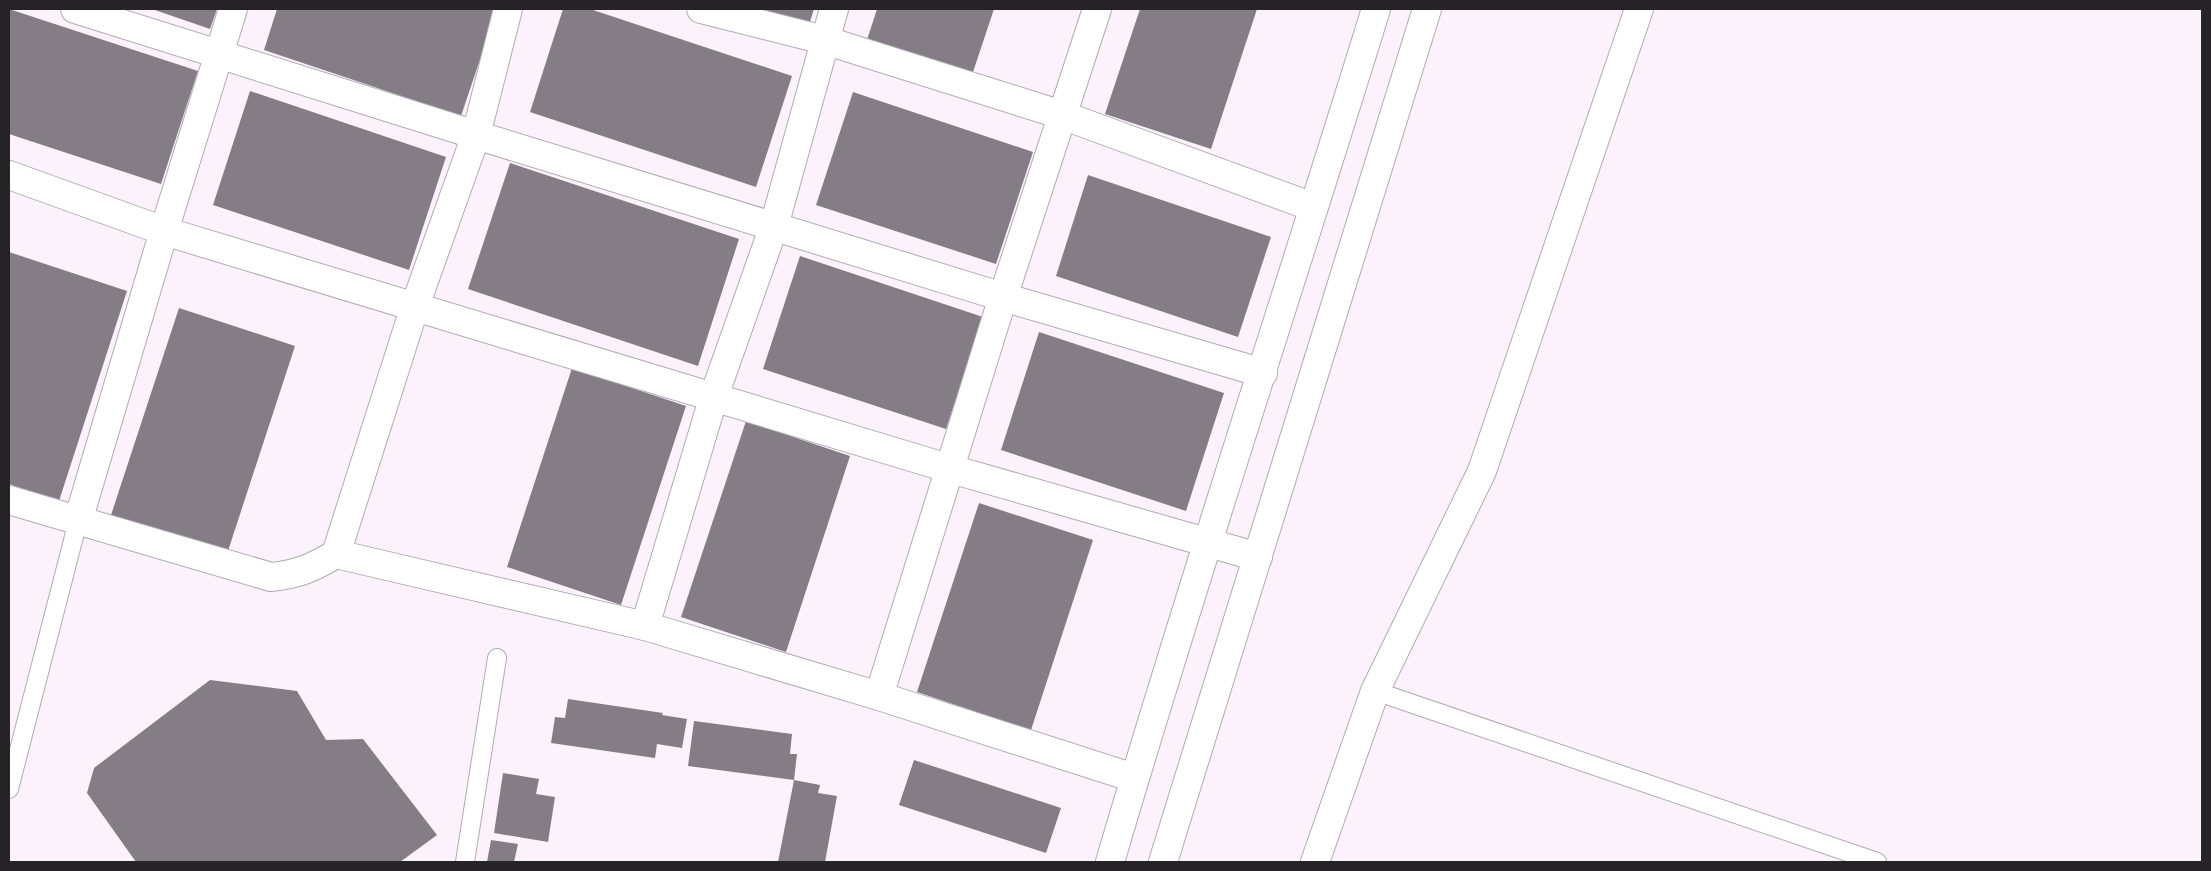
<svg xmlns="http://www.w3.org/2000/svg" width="2211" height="871" font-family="'PT Sans Narrow',sans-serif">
<rect width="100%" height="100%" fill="#fbf2fc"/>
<g fill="#857d86">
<polygon points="9,9 198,71 161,184 9,134"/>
<polygon points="152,9 217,9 210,29"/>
<polygon points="277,9 497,9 461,116 264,50"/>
<polygon points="563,9 590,9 792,76 756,187 530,112"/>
<polygon points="763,9 814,9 809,25"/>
<polygon points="877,9 994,9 972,75 867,40"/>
<polygon points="1140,9 1257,9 1211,149 1105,114"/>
<polygon points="250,91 446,157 409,270 213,205"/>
<polygon points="853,92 1033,152 996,264 816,205"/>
<polygon points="510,163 739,239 698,366 468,289"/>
<polygon points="1088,175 1271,237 1238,337 1056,276"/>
<polygon points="9,252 127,291 59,501 9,484"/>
<polygon points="800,256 983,317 946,429 763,369"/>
<polygon points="179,308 295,346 227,554 111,515"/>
<polygon points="1039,332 1224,393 1186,511 1001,450"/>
<polygon points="572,368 686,406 621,605 507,567"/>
<polygon points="746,421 850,456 786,652 681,617"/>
<polygon points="979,503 1093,540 1031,730 917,692"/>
<polygon points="210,680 297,691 326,740 363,739 437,835 400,862 136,862 87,793 94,768"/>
<polygon points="568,699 663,713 662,715 687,719 682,748 657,744 655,758 551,743 555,717 565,718"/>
<polygon points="694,721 792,734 790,754 797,754 794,780 688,766"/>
<polygon points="914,760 1061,808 1046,853 899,805"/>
<polygon points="503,773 539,779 536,794 555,797 548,842 494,833"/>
<polygon points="794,780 820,785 818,793 837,796 825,862 778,862"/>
<polygon points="491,840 518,844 514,862 487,862"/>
</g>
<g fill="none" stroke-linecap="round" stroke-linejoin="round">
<defs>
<g id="lane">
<polyline points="1375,691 1877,862"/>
<polyline points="9,789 78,521"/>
<polyline points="465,862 497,658"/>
</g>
<g id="street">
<polyline points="75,9 476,135 1003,297 1263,373"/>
<polyline points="701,9 824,40 1062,115 1313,207"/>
<polyline points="9,175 164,231 951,469 1258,557"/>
<path d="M9,500l262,77c28,-3 41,-9 65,-23l309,72 234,70 255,82"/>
<polyline points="78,521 164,231 233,9"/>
<polyline points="336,554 415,306 476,135 508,9"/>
<polyline points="645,626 714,396 774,226 834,9"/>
<polyline points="879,696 1003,297 1097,9"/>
<polyline points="1315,862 1375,691 1482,471 1639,9"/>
</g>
<g id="secondary">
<path d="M1110,862c84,-286 178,-568 266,-853"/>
<polyline points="1163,862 1427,9"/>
</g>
</defs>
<use href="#lane" stroke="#b2aab3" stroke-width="20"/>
<use href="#street" stroke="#b2aab3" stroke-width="30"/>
<use href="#secondary" stroke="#b2aab3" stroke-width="30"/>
<use href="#lane" stroke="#fff" stroke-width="18"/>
<use href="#street" stroke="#fff" stroke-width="28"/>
<use href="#secondary" stroke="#fff" stroke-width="28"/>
</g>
<rect width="2211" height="871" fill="none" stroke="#262327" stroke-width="20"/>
</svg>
